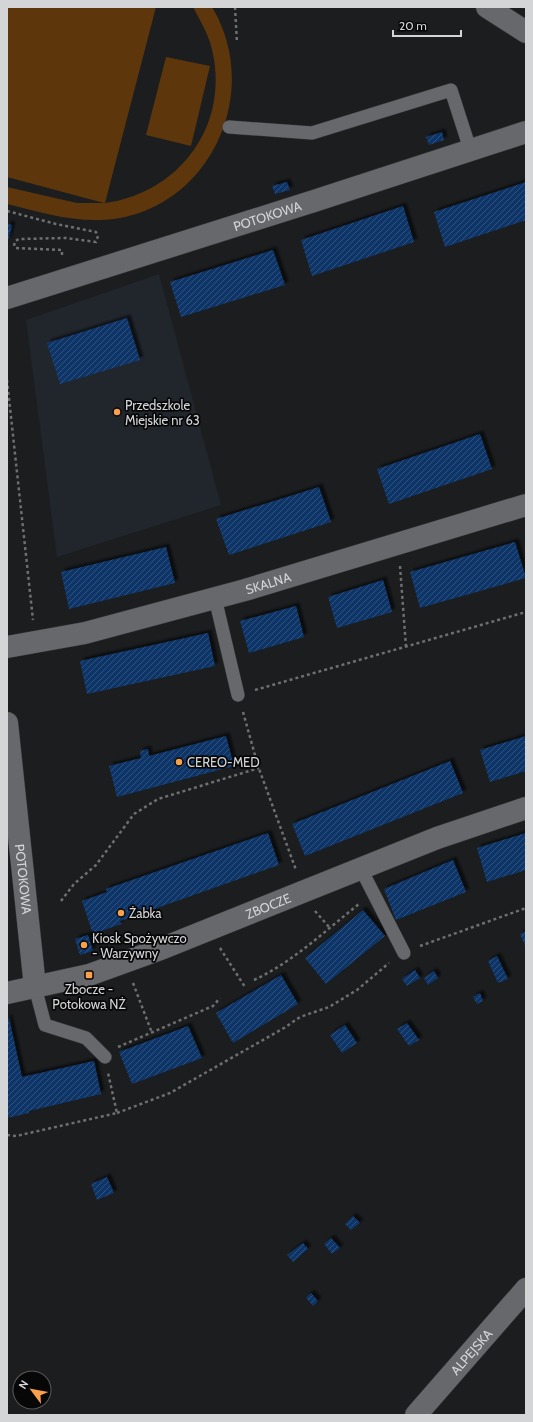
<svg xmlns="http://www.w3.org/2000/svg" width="533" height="1422" font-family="Cabin,sans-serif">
<defs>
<pattern id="building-hatch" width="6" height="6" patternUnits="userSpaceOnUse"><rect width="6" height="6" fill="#0f3568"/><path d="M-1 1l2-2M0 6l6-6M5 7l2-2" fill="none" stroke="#31517d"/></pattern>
<filter id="shadow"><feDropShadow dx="3.5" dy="-3.5" stdDeviation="1" flood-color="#0009"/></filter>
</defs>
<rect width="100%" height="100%" fill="#1b1d1f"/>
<polygon fill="#21262d" points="159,274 221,505 57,557 26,320"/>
<g fill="#5e360b">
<path d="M7,7h149l-51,196c73,-10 123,-75 108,-149 -3,-17 -12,-32 -20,-47h19c49,81 3,193 -92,211 -39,7 -76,-5 -113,-14v-17l70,16h27l-97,-26z"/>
<polygon points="166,57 210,66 191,146 146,135"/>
</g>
<g fill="url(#building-hatch)" filter="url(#shadow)">
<polygon points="442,132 444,140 429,145 426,137"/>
<polygon points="287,182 290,190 275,194 272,186"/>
<polygon points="526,182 526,220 445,247 434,212"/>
<polygon points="403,206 414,242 312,276 301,240"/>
<polygon points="7,224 12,225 8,241 7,241"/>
<polygon points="273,250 285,285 181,317 170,282"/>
<polygon points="127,318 140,360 60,384 47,343"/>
<polygon points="480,434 492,469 389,504 377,469"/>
<polygon points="319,487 331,522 229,555 216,519"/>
<polygon points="515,542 526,578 420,608 410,572"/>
<polygon points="166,547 175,583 69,609 61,572"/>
<polygon points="383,580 392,612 337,628 328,597"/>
<polygon points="296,606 304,637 249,653 240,621"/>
<polygon points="208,633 215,666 87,694 80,661"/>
<polygon points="226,736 234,766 117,797 109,766 141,758 140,751 148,749 149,756"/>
<polygon points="526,736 526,771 490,782 480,750"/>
<polygon points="450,761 463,793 305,856 292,824"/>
<polygon points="268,833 279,865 120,921 121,924 93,934 82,901 107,892 106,889"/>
<polygon points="526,833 526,870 487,882 477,848"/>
<polygon points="453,860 466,892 396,920 384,889"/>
<polygon points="363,910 385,936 326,984 305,958"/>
<polygon points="526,931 526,948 520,934"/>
<polygon points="88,935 93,951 80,955 75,939"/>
<polygon points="497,956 508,979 498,983 488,961"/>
<polygon points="415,970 420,978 407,986 402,979"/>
<polygon points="434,971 438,978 428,985 424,978"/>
<polygon points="281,975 298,1004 233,1043 216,1013"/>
<polygon points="480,993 483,1001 477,1004 473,997"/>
<polygon points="7,1018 9,1018 22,1077 94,1061 101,1094 29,1111 29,1113 7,1118"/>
<polygon points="407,1023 419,1040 409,1046 397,1029"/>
<polygon points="345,1025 357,1043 342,1053 330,1035"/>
<polygon points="188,1026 202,1058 132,1084 119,1052"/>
<polygon points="107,1177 114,1193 97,1200 91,1184"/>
<polygon points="353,1216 360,1223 351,1230 345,1224"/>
<polygon points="331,1238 340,1248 332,1254 324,1244"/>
<polygon points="303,1243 308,1249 293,1262 287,1255"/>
<polygon points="311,1293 318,1301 313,1306 306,1298"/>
</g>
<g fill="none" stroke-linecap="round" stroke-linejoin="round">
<defs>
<g id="lane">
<polyline points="229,127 312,133 451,90 470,149"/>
<polyline points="215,598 238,695"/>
<polyline points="361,869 404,953"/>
<polyline points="35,987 45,1025 86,1038 105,1057"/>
</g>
<g id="street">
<polyline points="487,7 526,32"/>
<path id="s1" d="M7,298l307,-97 212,-69"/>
<path id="s2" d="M7,647l78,-14 160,-43 281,-85"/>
<path id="s3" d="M7,723l28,264"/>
<path id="s4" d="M7,993l82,-18 69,-25 279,-112 89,-30"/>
<path id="s5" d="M416,1415l110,-126"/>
</g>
</defs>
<use href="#lane" stroke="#37383a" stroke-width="14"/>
<use href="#street" stroke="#37383a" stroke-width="23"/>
<g stroke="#6e6f71" stroke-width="2.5" stroke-dasharray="3 3" stroke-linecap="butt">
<polyline points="235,7 237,43"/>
<polyline points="7,211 56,224 96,232 98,236 96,242 66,238 19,239 15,241 14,246 16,248 62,250 62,256"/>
<polyline points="7,380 33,620"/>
<polyline points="400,566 406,647"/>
<polyline points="255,690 526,612"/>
<polyline points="243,712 258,766 296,870"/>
<polyline points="61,901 74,884 96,865 134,814 158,799 259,768"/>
<polyline points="315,911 329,927"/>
<polyline points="420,946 526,908"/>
<polyline points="220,948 245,987"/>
<path d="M254,980c39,-18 72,-50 105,-76"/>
<polyline points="133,983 152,1033"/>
<polyline points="118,1047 213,1006 220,998"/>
<polyline points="117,1113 170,1093 284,1028 300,1017 329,1007 357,990 389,963"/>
<polyline points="7,1135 16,1136 117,1113 108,1073"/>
</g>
<use href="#lane" stroke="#66686b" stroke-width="13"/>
<use href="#street" stroke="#66686b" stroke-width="22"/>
</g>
<g fill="#f8a04b" stroke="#070708" stroke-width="1.5">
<circle cx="117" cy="412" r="4"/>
<circle cx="179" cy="762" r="4"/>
<circle cx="121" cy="913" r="4"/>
<circle cx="84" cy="945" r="4"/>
<rect x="85" y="971" width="8" height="8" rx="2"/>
</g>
<g text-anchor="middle" stroke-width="3.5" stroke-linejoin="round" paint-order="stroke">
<g font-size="13" fill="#d4d5d7" stroke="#070708">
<text dy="5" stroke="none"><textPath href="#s1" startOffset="273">POTOKOWA</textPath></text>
<text dy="5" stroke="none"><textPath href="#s2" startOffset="269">SKALNA</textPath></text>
<text dy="5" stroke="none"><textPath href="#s3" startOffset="157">POTOKOWA</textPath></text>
<text dy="5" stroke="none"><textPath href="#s4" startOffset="276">ZBOCZE</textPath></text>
<text dy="5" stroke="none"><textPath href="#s5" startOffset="84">ALPEJSKA</textPath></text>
</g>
<g font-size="13" fill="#d4d5d7" stroke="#070708" text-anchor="start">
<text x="125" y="410">Przedszkole<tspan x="125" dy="15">Miejskie nr 63</tspan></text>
<text x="187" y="767">CEREO-MED</text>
<text x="129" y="918">Żabka</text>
<text x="92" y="943">Kiosk Spożywczo<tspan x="92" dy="15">- Warzywny</tspan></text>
<text x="89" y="994" text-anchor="middle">Zbocze -<tspan x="89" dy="15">Potokowa NŻ</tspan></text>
</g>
</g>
<rect width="533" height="1422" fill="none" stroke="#d4d5d7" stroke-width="16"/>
<g transform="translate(32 1390) rotate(302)"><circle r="19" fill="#070708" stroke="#59595b"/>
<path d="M0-3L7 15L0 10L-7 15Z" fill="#f8a04b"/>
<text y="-6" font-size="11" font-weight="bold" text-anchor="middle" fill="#d4d5d7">N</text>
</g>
<path d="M393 30v6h68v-6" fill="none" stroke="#d4d5d7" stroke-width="2"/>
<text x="399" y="30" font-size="12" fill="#d4d5d7" stroke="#070708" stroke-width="3" paint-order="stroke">20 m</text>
</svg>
